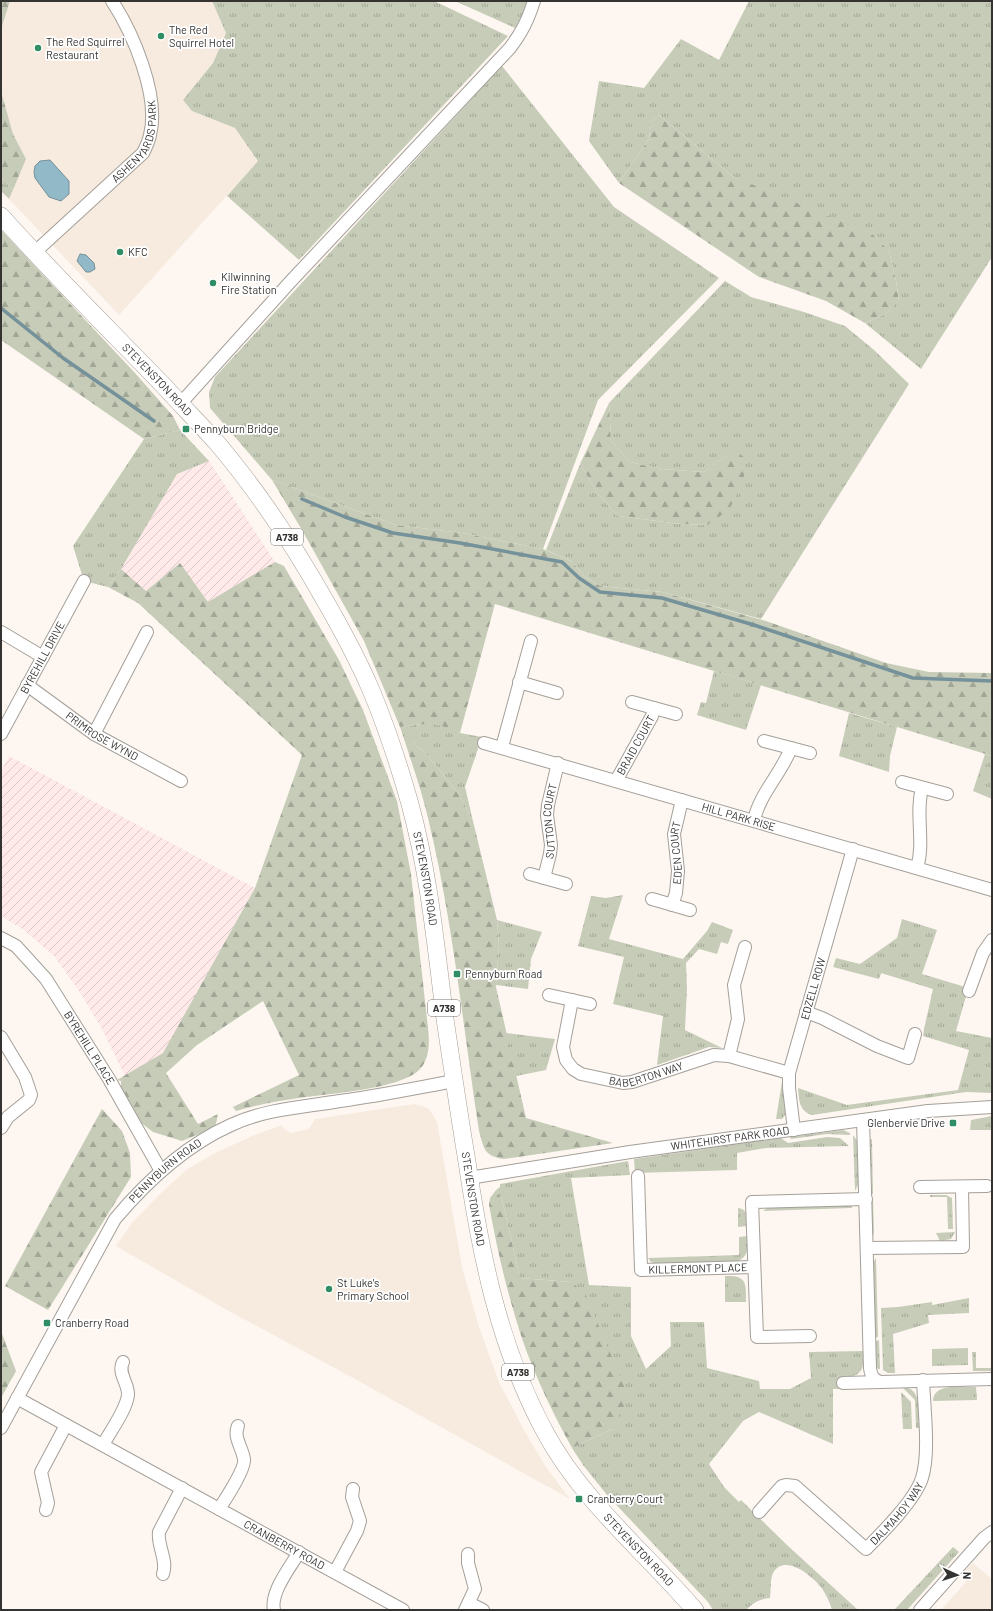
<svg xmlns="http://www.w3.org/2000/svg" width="993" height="1611" font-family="Barlow,sans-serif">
<defs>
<pattern id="industrial-furrows" width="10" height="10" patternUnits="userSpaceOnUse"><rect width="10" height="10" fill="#ffe9e9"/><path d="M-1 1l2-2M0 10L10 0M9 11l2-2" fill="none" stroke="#dbc8c8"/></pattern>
<pattern id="grass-tufts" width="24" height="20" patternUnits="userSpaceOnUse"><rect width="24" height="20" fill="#c6ccb8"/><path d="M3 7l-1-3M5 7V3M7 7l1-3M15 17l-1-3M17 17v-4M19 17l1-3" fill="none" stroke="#a2a696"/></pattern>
<pattern id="forest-firs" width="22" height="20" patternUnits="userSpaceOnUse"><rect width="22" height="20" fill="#c6ccb8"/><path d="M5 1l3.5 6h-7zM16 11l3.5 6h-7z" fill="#a2a696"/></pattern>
</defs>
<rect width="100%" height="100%" fill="#fef7f1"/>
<g fill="#f7ebdf">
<polygon points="10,1 212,1 226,33 213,63 183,100 192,111 235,128 258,161 119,315 9,199 26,159 13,134 1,91 2,26"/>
<polygon points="414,1104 422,1106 429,1109 437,1122 462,1267 479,1327 499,1382 524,1430 546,1467 570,1499 355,1379 227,1310 116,1246 132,1223 158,1196 186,1170 213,1154 252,1136 282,1125 284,1129 291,1133 309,1129 315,1119"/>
<polygon points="973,1563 992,1579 992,1610 941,1610 966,1582 964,1572"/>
</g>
<g fill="url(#industrial-furrows)">
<polygon points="209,461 275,562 208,602 180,563 146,591 121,569 177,474"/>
<polygon points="9,756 255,888 163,1053 125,1076 102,1029 81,994 55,957 24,930 1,916 1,771"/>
</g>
<g fill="url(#grass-tufts)">
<polygon points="212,1 434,1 508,36 299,260 227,196 258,161 235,128 192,111 183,100 213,63 226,33"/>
<polygon points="455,1 527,1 524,13 515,28"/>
<polygon points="749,1 992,1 992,257 921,369 865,323 885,314 899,300 896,281 889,251 786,200 732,176 659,115 651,122 649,139 619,183 589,141 599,81 644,88 681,39 719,60"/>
<polygon points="502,66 614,207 719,278 598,400 543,549 462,533 396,525 272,480 210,408 209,392 215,377"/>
<polygon points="1,177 13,190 9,199 1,191"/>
<polygon points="725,281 751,297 804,312 845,326 874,350 909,384 761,619 662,592 600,586 584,576 571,561 546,550 580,464 598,494 618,516 680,524 707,525 733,451 704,472 662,469 630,462 611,441 609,403"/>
<polygon points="180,430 209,461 177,474 121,569 108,587 84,581 73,546 144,439"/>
<polygon points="714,671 761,685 746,730 697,715 701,702 706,703"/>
<polygon points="849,713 897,727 890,756 889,772 839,756"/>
<polygon points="429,723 447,726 460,733 482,737 465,787 473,821 458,793 428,756 413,742 405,742 400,727"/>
<polygon points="985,754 992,756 992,799 973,791"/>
<polygon points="623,895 609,939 683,959 707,931 712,922 733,930 728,944 721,942 717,954 699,949 686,963 687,988 685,1030 722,1048 709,1047 657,1065 663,1016 613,1004 624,957 578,946 591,896 606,898"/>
<path d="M902,919l35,11 -15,44 40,12 5,7 -11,38 36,7v55l-26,-1 -154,23c-13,-4 -13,-15 -14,-27l49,17 111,-15 11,-40 -46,-14 1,-7 9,-40 -52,-16 -2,6 -46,-12 3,-9 24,6 37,-26z"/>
<polygon points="497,920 542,932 531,959 528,989 496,985 499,944"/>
<polygon points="506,1033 555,1039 546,1070 516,1076"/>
<polygon points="782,1082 785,1088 785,1115 782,1119 776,1119"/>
<polygon points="992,1116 992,1130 970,1130 971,1120"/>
<polygon points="843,1130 850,1133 850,1135 827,1134 791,1139 790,1137"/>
<polygon points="853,1135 858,1142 859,1183 855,1191"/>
<polygon points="827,1137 840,1138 849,1146 766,1148 737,1153 737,1170 635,1173 634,1159 781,1138 788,1143"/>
<polygon points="872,1139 873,1194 872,1194 870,1140"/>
<path d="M628,1161l2,14 -59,3 18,107 42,2v49l15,33 25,-23 -1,-24h34l3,46 52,13 1,8h30l21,-11 -2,-26 55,-1c0,22 -3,25 -24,27v11h-7v55l-74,-32 -16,9 -34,43 15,23 15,15 2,-2 46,45 71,65h-26c-2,-7 -5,-14 -9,-20 -8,-12 -38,-38 -50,-17 -3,6 -2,18 -3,25 -10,1 -16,4 -24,12h-33l-5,-8 -101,-107 -24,-30 -11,-17 40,-19 -41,-147 -51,-4 -18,-79 -6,-9 4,-3v-3z"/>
<polygon points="930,1195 946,1195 952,1198 953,1229 948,1229 947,1197 930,1197"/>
<polygon points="871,1198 873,1198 874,1235 872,1233"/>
<polygon points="846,1205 852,1206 852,1208 763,1211 769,1207"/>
<path d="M738,1208c10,1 9,10 10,18l-10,1z"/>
<polygon points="955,1232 951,1239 940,1241 936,1233"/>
<path d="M748,1236c0,11 1,20 -10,25l-80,3 -7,-2 -3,-4 91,-3v-18z"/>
<polygon points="876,1258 878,1337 874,1338 873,1263"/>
<path d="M725,1276c22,-1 21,7 21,26h-21z"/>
<polygon points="969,1298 969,1313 928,1315 929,1323 893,1334 895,1373 888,1373 883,1370 881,1308 898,1307 932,1302 932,1305"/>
<polygon points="879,1340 880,1369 878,1369 876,1365 874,1342"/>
<polygon points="968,1348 968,1365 932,1366 932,1349"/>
<polygon points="972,1352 976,1352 976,1368 992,1368 992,1371 973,1371"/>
<path d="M902,1387c21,0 16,27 17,41h-3l-1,-28z"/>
<path d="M976,1387l1,13 -44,1c1,-19 29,-13 43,-14z"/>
<polygon points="901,1392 911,1402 912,1429 903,1429"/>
<polygon points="953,1547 959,1552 907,1610 894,1610"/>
</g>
<g fill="url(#forest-firs)">
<polygon points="1,1 10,1 2,26 1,39"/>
<polygon points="1,91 13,134 26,159 13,190 1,177"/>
<polygon points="659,115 732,176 873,235 889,251 896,281 899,301 885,314 865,323 826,301 759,277 619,183 649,139 651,122"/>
<polygon points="1,230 135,373 173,416 180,430 144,439 1,340"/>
<polygon points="609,403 611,441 630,462 662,469 704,472 734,450 745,458 744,480 729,510 707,525 680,524 618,516 598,494 580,464"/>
<path d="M272,480l124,45 66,8 81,16 28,12 13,15 16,10 62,6 104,29 120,42 43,9 63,1v83l-497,-152 -35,129c-25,-12 -34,-10 -60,-6l-36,-86 -62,-111z"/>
<path d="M275,562l9,4 55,94 24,50 34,91 14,73 16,145c2,16 5,37 -7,50 -17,20 -94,25 -121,29 -21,3 -43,7 -63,13l-3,-4 66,-32 -36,-74 -66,44 -31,28 32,51 20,-10 -2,10 -5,5 -29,12 -29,-9 -13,-10 -19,-32v-9l-4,-1 46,-27 92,-165 47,-133 -164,-152 -30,-16 13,-18 25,22 34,-28 28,39z"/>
<path d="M405,742h8l15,14 30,37 15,28 24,99 2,24 -3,43 30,131 87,25 -109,16c-20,-3 -20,-10 -25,-28 -16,-104 -26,-210 -51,-313 -6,-26 -15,-51 -23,-76z"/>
<polygon points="102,1109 122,1131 130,1153 131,1177 48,1310 5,1286"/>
<path d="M496,1190l6,9 18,79 51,4 14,11 40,95v16l-13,25 -40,19c-23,-42 -44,-86 -57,-132 -11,-36 -19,-73 -26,-111l1,-7z"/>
<polygon points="1,1331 16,1371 1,1398"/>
</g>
<g fill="#91b9c7" stroke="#75919a">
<polygon points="50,160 69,181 69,194 61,201 49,197 35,178 34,172 35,166 40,161"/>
<polygon points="80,254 86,255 94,263 95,269 90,272 86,272 77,261"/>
</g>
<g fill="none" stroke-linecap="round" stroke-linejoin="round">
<g stroke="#75919a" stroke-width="3.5">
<polyline points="1,308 63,358 154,421"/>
<polyline points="302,499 345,517 393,533 460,543 562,562 579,578 600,592 662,598 754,625 913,678 992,681"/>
</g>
<defs>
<g id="minor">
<path id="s1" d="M34,253l109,-100c3,-6 6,-12 7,-18 10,-39 -17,-102 -38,-134"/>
<path d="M180,404l111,-123 219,-233c12,-16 18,-28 24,-47"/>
<polyline points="1,632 43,657"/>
<polyline points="519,682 557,693"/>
<path id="s2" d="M27,685l67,49 87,47"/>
<polyline points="632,702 676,714"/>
<path id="s3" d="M1,734l83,-153"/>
<polyline points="94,734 147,632"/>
<polyline points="764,741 810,753"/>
<path id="s4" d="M484,743l508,147"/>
<polyline points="502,747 531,641"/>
<path id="s5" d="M616,781l36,-65 2,-8"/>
<polyline points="902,782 947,794"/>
<path d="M754,820c6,-27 27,-46 37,-72"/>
<path d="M917,868c8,-26 -2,-54 5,-80"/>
<polyline points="530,874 566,884"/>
<path id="s6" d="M544,878l6,-24 1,-9 -4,-30 1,-10 10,-42"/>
<polyline points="652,899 690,910"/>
<path id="s7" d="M672,905l4,-12 2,-22 -4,-37 8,-34"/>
<path id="s8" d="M1,938l15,8 30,33 63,100 52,92"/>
<polyline points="969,991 983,953 992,940"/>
<polyline points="549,995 590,1004"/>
<path id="s9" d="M572,1000l-9,47 3,13 7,9 8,5 42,9 9,-1 82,-27 15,1 60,17"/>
<polyline points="806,1012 822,1018 877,1046 908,1058 915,1034"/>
<polyline points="1,1037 25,1077 31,1095 29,1100 8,1117 1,1128"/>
<polyline points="729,1056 738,1019 734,985 745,947"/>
<path d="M863,1120l7,248c1,8 3,11 10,14"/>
<path id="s10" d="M794,1130l-5,-42v-15l64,-224"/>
<path id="s11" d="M638,1176l3,94 113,-3"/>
<path id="s12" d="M469,1178l161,-26 298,-41 64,-4"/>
<polyline points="920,1187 987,1186"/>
<polyline points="867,1248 963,1247 962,1187"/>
<polyline points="810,1336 757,1337 752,1202 866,1199"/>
<polyline points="843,1383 992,1379"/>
<path id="s13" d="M17,1398l386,212"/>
<path id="s14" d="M1,1428l114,-209c32,-38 69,-73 116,-94 34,-16 73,-18 109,-24 38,-5 76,-13 114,-20"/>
<path d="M103,1445c7,-14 23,-34 25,-50 1,-11 -11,-22 -5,-33"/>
<path d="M219,1509c6,-9 27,-41 25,-50 -2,-12 -11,-22 -6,-33"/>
<polyline points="46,1510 48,1503 41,1472 66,1425"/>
<path id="s15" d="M759,1512l23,-26 4,-1 9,1 71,63c17,-17 49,-49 56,-71 8,-24 2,-71 1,-98"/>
<polyline points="335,1572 357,1531 360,1521 352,1497 353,1489"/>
<path d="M163,1574c5,-14 -6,-28 -4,-42l23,-44"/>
<polyline points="469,1603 483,1610"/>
<path d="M274,1610c-4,-18 16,-42 25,-58"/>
<polyline points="465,1610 475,1589 468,1563 468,1554"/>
<polyline points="920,1610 984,1538 992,1532"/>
</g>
<g id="highway">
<path id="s16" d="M1,216c52,58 108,113 162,169 18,20 37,39 55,59 42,50 77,103 109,160 16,28 31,56 44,86 15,36 28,75 39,114 19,69 26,143 35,215 7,47 14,95 22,143 14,94 32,185 78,270 37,69 99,119 150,178"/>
</g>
</defs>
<use href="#minor" stroke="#a49f99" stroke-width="14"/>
<use href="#highway" stroke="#a49f99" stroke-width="18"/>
<use href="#minor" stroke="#fff" stroke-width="12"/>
<use href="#highway" stroke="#fff" stroke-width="17"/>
</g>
<g fill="#318d64" stroke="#fff" stroke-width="1.5">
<circle cx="161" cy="36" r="4"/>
<circle cx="38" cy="48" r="4"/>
<circle cx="120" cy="252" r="4"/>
<circle cx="213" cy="283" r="4"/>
<rect x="182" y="425" width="8" height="8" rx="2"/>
<rect x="453" y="970" width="8" height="8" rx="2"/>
<rect x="949" y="1119" width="8" height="8" rx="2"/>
<circle cx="329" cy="1289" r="4"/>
<rect x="43" y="1319" width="8" height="8" rx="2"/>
<rect x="575" y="1495" width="8" height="8" rx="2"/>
</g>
<g text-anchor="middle" stroke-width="3.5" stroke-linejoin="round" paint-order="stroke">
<g fill="#fff" stroke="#72706f" stroke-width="1">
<rect x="271" y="529" width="32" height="16" rx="3"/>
<rect x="428" y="1000" width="32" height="16" rx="3"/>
<rect x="502" y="1364" width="32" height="16" rx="3"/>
</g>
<g font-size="10" font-weight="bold" fill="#353331">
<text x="287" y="541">A738</text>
<text x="444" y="1012">A738</text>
<text x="518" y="1376">A738</text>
</g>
<g font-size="11" fill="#353331" stroke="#fff" text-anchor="start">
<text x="169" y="34">The Red<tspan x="169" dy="13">Squirrel Hotel</tspan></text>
<text x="46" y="46">The Red Squirrel<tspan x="46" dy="13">Restaurant</tspan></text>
<text x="128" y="256">KFC</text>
<text x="221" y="281">Kilwinning<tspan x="221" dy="13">Fire Station</tspan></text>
<text x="194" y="433">Pennyburn Bridge</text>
<text x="465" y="978">Pennyburn Road</text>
<text x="945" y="1127" text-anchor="end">Glenbervie Drive</text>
<text x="337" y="1287">St Luke's<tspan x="337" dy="13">Primary School</tspan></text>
<text x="55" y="1327">Cranberry Road</text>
<text x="587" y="1503">Cranberry Court</text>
</g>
<g font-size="11" fill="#353331" stroke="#fff">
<text dy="4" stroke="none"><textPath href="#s1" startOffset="155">ASHENYARDS PARK</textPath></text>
<text dy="4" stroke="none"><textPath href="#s16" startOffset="226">STEVENSTON ROAD</textPath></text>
<text dy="4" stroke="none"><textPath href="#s3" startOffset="87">BYREHILL DRIVE</textPath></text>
<text dy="4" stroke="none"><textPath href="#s2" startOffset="91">PRIMROSE WYND</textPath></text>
<text dy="4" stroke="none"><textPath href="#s5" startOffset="41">BRAID COURT</textPath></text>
<text dy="4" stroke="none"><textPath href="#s4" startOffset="265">HILL PARK RISE</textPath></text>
<text dy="4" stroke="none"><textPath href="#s6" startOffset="58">SUTTON COURT</textPath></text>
<text dy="4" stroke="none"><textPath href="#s7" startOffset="53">EDEN COURT</textPath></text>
<text dy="4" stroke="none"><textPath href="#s16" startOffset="802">STEVENSTON ROAD</textPath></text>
<text dy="4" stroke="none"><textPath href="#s10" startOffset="145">EDZELL ROW</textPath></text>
<text dy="4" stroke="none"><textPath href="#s8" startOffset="143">BYREHILL PLACE</textPath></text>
<text dy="4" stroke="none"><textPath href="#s9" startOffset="149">BABERTON WAY</textPath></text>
<text dy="4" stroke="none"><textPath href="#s12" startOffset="264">WHITEHIRST PARK ROAD</textPath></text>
<text dy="4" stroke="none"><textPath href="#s14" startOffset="308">PENNYBURN ROAD</textPath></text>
<text dy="4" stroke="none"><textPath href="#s16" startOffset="1126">STEVENSTON ROAD</textPath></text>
<text dy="4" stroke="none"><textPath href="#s11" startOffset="151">KILLERMONT PLACE</textPath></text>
<text dy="4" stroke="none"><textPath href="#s15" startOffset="190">DALMAHOY WAY</textPath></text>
<text dy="4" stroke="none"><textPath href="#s13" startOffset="305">CRANBERRY ROAD</textPath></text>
<text dy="4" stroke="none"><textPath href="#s16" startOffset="1522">STEVENSTON ROAD</textPath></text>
</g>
</g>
<rect width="993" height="1611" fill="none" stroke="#353331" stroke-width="4"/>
<g transform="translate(957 1575) rotate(93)" stroke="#ffffff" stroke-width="3" paint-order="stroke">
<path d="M0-3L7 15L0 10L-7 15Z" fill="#353331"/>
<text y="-6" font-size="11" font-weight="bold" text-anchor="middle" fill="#353331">N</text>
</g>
</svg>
